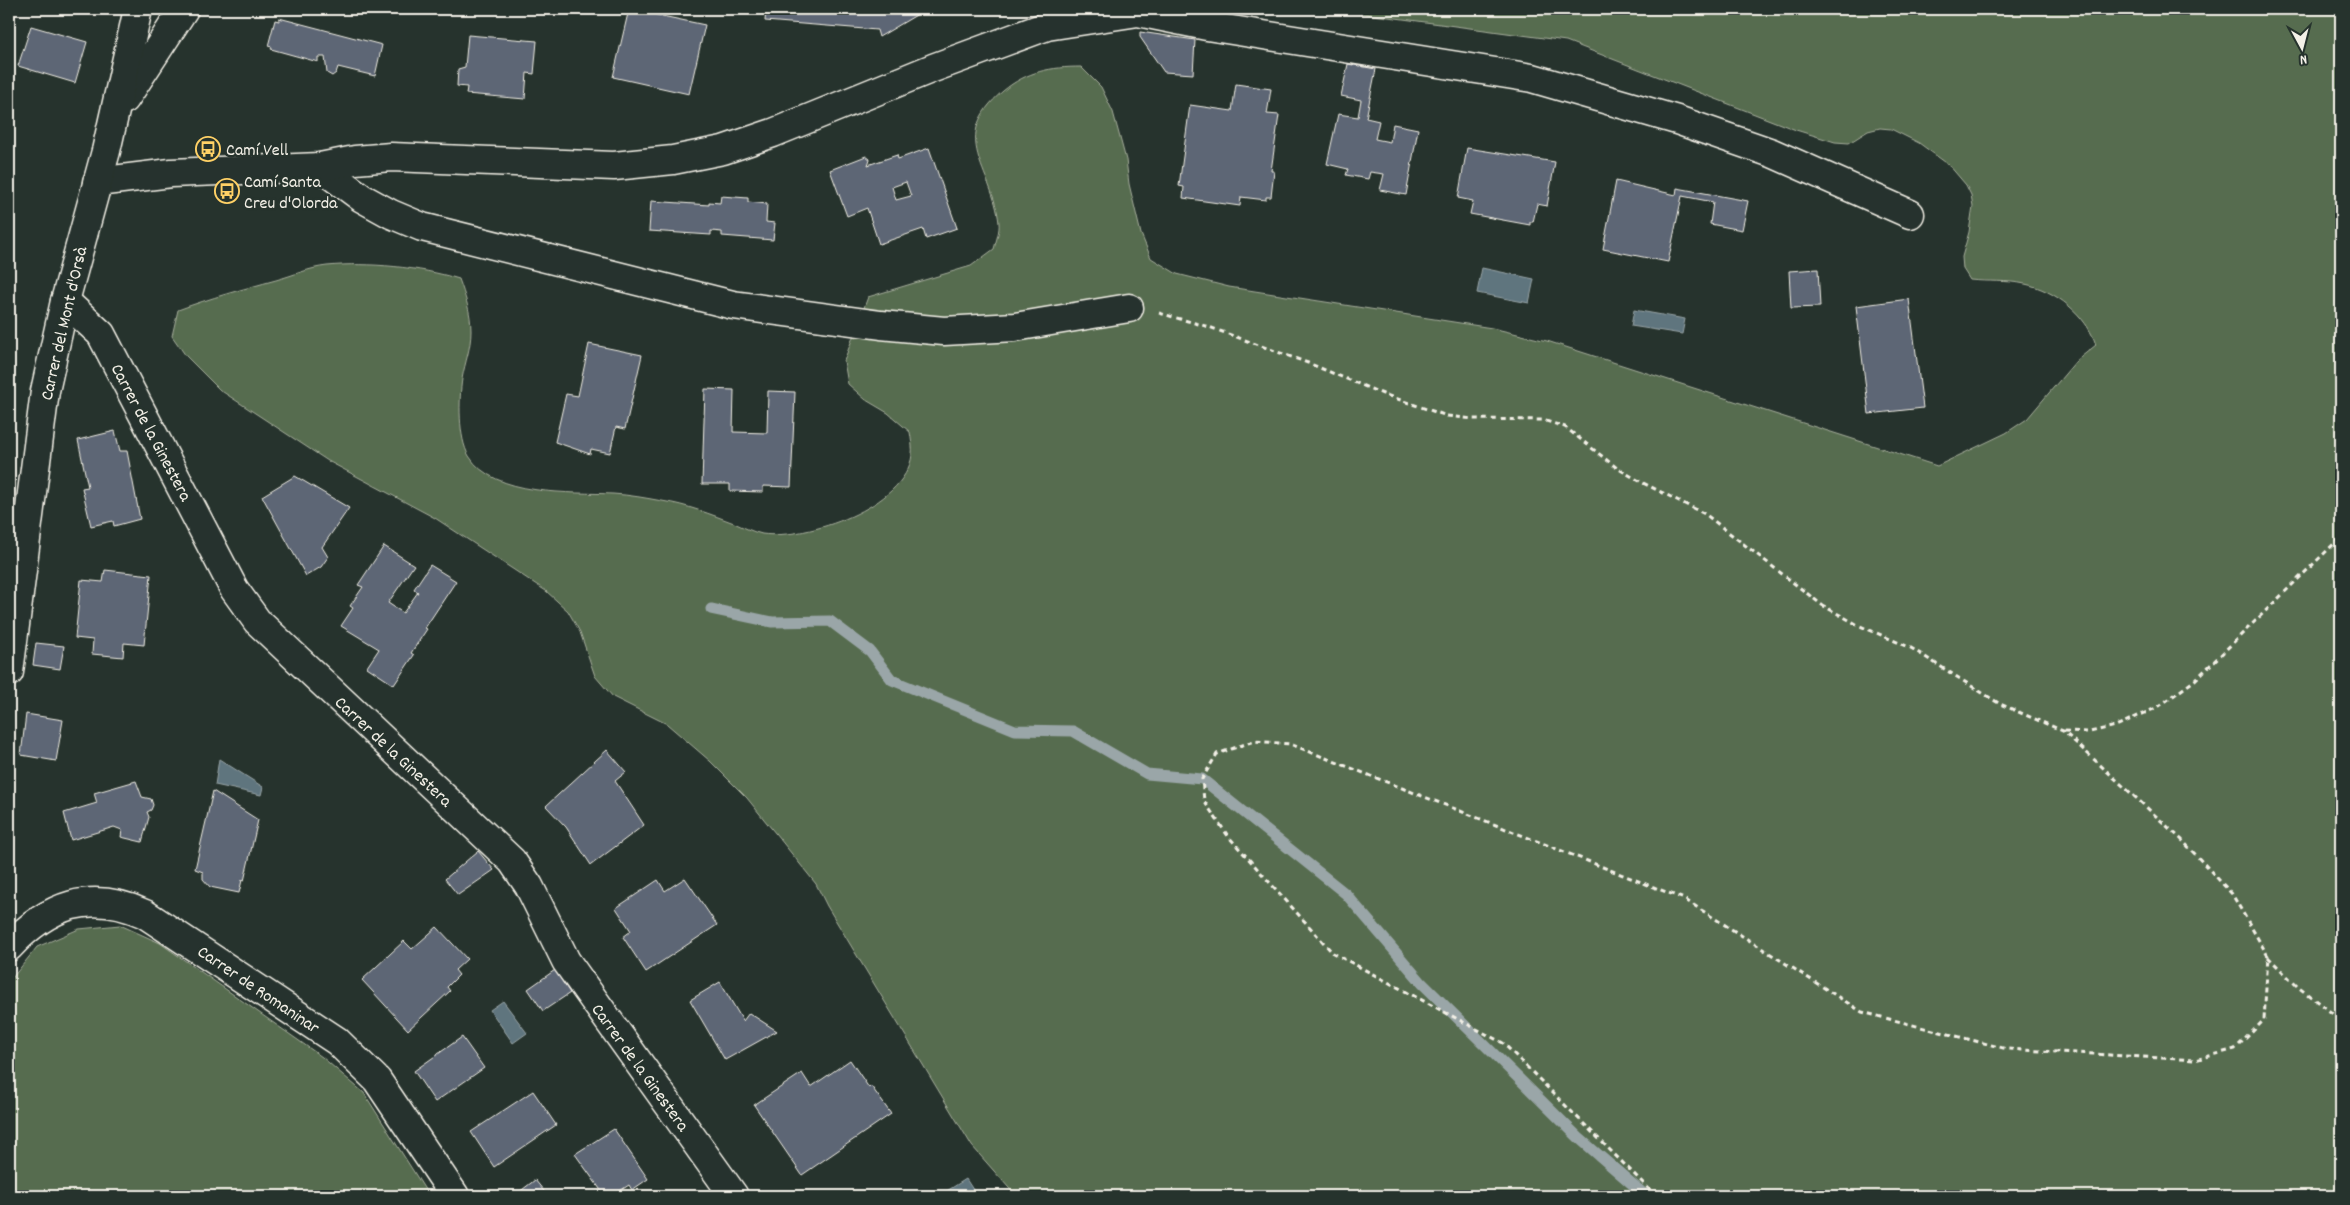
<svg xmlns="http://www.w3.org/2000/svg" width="2350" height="1205" font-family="Dekko,sans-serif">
<rect width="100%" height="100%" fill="#26332d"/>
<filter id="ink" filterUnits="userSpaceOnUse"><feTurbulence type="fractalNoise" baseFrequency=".02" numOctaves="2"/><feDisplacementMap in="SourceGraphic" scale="10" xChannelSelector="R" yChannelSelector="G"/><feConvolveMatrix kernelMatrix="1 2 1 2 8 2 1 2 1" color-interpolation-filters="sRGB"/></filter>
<g filter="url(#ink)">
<g fill="#576c50" stroke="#a6ae9c">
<path d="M1329,9h1012v1187h-1325l-44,-50 -145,-240 -11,-22 -69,-86 -37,-37 -43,-37 -54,-27 -18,-21 -15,-44 -12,-21 -22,-20 -111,-73 -107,-57 -108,-71 -34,-34 -14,-20 6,-26c32,-12 65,-21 98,-30 18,-5 33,-12 51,-14 42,-4 93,1 132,13 6,17 12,33 12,52 0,17 -6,31 -9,48 -3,20 -4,59 7,77 25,41 103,36 144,38 17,1 33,4 49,7 25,4 48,13 72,22 9,4 19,9 28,11 45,6 143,-27 150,-79 1,-7 -1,-16 -2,-23l-22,-19 -22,-13 -18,-16 -4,-23 24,-64 103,-31 23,-17c2,-8 6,-19 5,-26 -6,-55 -52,-84 4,-132 24,-20 48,-24 78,-24l20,20 12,25 13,48 3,24 12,50 10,24 26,16 52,13 263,41 55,13 390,125 69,-33 21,-14 49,-58 20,-16c-9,-30 -41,-55 -71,-61 -18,-4 -37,-2 -55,-4l-7,-11 -1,-12 7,-25 4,-26 -2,-11 -5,-10 -17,-20 -30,-22 -28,-14 -11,-1 -12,3 -19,12 -14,-1 -39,-12 -230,-89z"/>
<polygon points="120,925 160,943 322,1057 364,1093 429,1196 9,1196 9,982 37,947 79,929"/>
</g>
<g fill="#5e747e" stroke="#9aa6a8">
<polygon points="1482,268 1534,279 1529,303 1477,293"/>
<polygon points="1634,310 1685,319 1682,334 1631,326"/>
<polygon points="219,759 263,787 261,795 215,785"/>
<polygon points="503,1001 527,1033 513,1043 490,1010"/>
<polygon points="966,1179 977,1196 943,1196 942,1194"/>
</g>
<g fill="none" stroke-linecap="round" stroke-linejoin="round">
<polyline stroke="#9aa6a8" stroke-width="11" points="711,609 772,622 830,621 870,651 892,680 1015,730 1073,731 1147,774 1202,779 1346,894 1422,983 1579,1138 1646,1196"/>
</g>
<g fill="#5d6674" stroke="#f4f1e8" fill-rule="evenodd">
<polygon points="629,9 705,25 689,94 613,77"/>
<polygon points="766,9 916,9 918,14 879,37 877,30 765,21"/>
<polygon points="279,18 382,45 375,76 338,67 336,73 332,76 327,73 325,57 318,57 318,62 271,49 272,47 268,46 275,20 279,21"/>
<polygon points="31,26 87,42 75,83 18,66"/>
<polygon points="1140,32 1195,40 1193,74 1164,72 1140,37"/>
<polygon points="468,35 537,41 534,74 527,73 525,99 466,94 467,87 457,86 458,69 465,67"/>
<polygon points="1348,64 1376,69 1366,118 1379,121 1375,139 1390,142 1393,124 1418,129 1406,195 1380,190 1384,174 1370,172 1368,179 1346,175 1348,169 1327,164 1338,114 1358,117 1361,100 1341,96"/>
<polygon points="1236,84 1271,89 1267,114 1279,115 1271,171 1274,171 1271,197 1266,197 1266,200 1241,197 1240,206 1183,198 1184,187 1179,186 1190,105 1232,111"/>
<path d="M929,148l28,80 -31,11 -3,-10 -44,15 -12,-36 -20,8 -17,-46 36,-14 4,3 -2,6 29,-10 1,4zM906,182l5,14 -15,4 -4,-13z"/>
<polygon points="1467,148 1555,162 1547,206 1537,204 1533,222 1530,222 1530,225 1470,214 1473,201 1458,198"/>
<polygon points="1616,181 1676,195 1677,188 1748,201 1742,230 1710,224 1713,202 1682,196 1668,262 1603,249"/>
<polygon points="721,196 748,198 748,202 767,204 766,222 775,223 773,240 722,236 722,232 711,231 711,235 649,231 651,201 709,205 709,202 720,203"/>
<polygon points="1818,269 1820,307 1791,308 1789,271"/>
<polygon points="1909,299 1923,408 1869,414 1856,306"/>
<polygon points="589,344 642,355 625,429 616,427 610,453 591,449 590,454 555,442 566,394 578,396"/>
<polygon points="705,389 734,390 733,432 767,433 768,391 795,392 791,487 763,486 763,492 730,491 730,484 702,484"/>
<polygon points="115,431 120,451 127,451 140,519 114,526 113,521 91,526 82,488 88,487 78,440"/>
<polygon points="295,476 349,508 322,547 328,557 321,567 306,576 262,496"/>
<polygon points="384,546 414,565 388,603 403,613 418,592 414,589 430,565 456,581 425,628 427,629 411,653 414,655 394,685 367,667 379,649 341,626 353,608 350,606 363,587 358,585"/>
<polygon points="105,570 151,575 144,645 124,643 123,657 92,654 93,640 75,638 81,580 103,582"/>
<polygon points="36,643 64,646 60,669 33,665"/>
<polygon points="26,714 63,720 56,761 21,755"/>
<polygon points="607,750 626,772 615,781 644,825 591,865 566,827 546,806"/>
<polygon points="136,781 142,797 151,799 153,805 151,810 147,812 149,817 142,842 121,837 122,830 114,827 71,840 64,813 97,803 94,793"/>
<polygon points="213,791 258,820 244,881 242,880 239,893 210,887 203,879 203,872 195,869"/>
<polygon points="478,851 494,870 458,895 445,879"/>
<polygon points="685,878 717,925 646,972 623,937 631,931 616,908 658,880 665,891"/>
<polygon points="437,927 467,959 455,970 459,975 447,987 450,991 408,1030 362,980 404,941 412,949"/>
<polygon points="555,970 570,993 543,1011 528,989"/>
<polygon points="720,982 743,1021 749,1013 777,1031 725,1060 690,1000"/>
<polygon points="462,1037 484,1068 435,1102 414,1071"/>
<polygon points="850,1060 869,1088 871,1086 891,1114 802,1175 754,1105 802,1073 811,1087"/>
<polygon points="533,1091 556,1125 494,1167 471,1132"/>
<polygon points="614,1129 648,1179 632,1190 629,1185 612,1196 605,1196 575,1154"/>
<polygon points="535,1180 548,1196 514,1196"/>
</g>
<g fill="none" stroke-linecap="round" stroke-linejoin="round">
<defs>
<g id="street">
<polyline points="125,99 184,9"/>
<polyline points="320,167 362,198 391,214 422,227 733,305 881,325 944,331 1015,327 1129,308"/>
<polyline points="97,182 171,173 320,167 355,160 391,157 614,166 673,160 723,150 773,133 933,68 1047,26 1138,12 1207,26 1532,78 1677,120 1772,153 1910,214"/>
<polyline points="65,301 101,334 234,589 257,621 512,861 529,886 566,961 734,1196"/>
<polyline points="9,672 45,391 65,301 106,151 138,9"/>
<path d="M9,947c39,-42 81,-58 136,-33l192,127 40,39 78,116"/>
</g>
</defs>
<use href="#street" stroke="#f4f1e8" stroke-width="31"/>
<g stroke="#f4f1e8" stroke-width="3" stroke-dasharray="5 4" stroke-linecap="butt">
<polyline points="1159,313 1209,327 1308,363 1383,394 1447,416 1473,419 1543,420 1565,427 1617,468 1643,483 1705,514 1822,605 1858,625 1911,648 2000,704 2063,731 2181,839 2232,894 2268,956 2264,1020 2235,1049 2195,1060 2007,1049 1862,1012 1684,899 1290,744 1254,741 1217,754 1202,779 1204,801 1228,836 1333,953 1503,1043 1656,1196"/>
<polyline points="2064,731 2090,732 2116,726 2158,707 2195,680 2341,537"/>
<polyline points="2268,957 2298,987 2341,1020"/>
</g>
<use href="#street" stroke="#26332d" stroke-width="28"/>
</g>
</g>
<defs>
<symbol id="bus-ring" viewBox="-11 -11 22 22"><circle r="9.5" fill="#26332d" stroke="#ffd166" stroke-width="1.5"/><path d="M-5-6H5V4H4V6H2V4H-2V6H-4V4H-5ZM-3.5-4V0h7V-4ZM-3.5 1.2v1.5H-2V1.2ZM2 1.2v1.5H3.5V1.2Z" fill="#ffd166"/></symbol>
</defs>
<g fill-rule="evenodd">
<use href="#bus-ring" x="194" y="135" width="28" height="28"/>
<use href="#bus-ring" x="213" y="177" width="28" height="28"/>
</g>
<g text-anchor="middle" stroke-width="5" stroke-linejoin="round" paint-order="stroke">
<g font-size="18" fill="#f4f1e8" stroke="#26332d" text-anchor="start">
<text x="226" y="155">Camí Vell</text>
<text x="244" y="187">Camí Santa<tspan x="244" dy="21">Creu d'Olorda</tspan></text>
</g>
<g font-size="18" fill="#f4f1e8" stroke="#26332d">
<text transform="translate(63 323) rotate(-77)" y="6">Carrer del Mont d'Orsà</text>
<text transform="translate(152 432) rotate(62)" y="6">Carrer de la Ginestera</text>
<text transform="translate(394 751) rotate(43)" y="6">Carrer de la Ginestera</text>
<text transform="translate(259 989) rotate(34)" y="6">Carrer de Romaninar</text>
<text transform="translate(641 1067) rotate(54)" y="6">Carrer de la Ginestera</text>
</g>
</g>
<rect width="2350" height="1205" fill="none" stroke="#26332d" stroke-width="30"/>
<rect x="15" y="15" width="2320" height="1175" fill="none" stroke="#f4f1e8" stroke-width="2" filter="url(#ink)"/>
<g transform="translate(2302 48) rotate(173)" stroke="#26332d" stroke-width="4" paint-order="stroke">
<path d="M0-4L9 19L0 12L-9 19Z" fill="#f4f1e8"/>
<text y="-8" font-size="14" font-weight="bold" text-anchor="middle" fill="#f4f1e8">N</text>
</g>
</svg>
